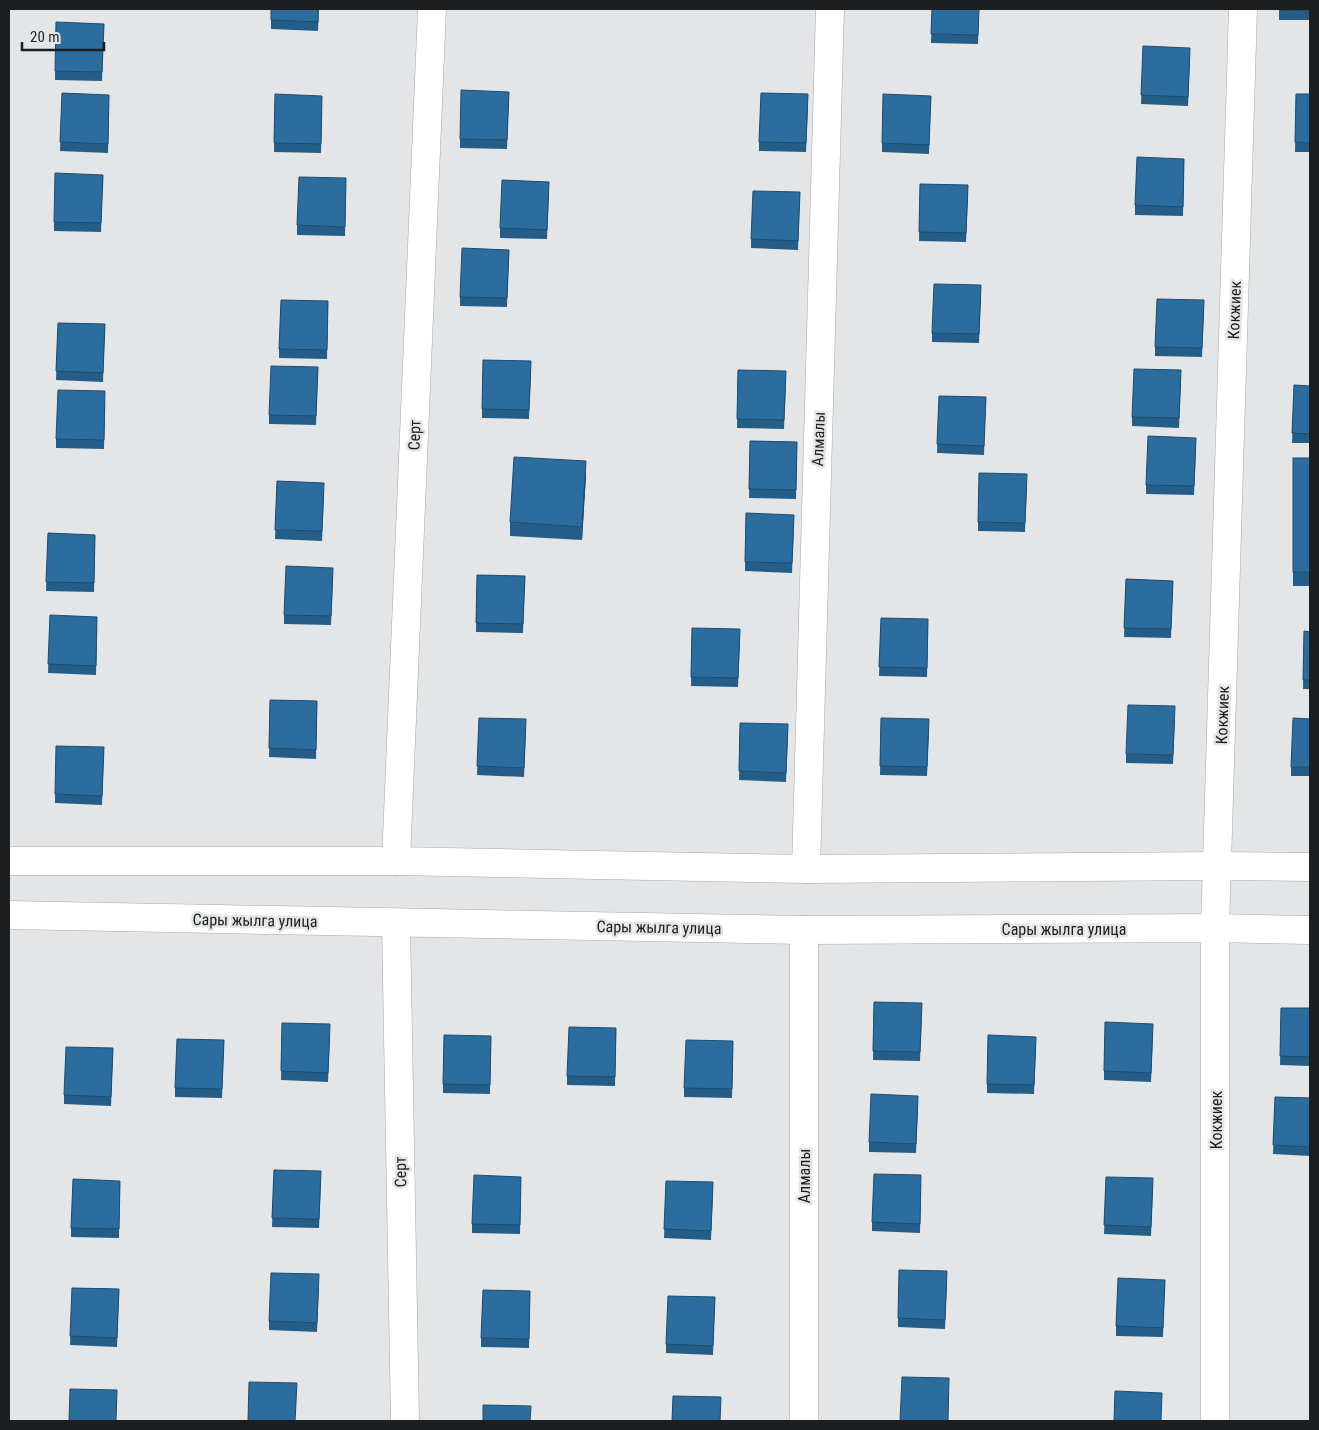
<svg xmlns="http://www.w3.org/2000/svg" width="1319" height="1430" font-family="'Roboto Condensed',sans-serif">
<rect width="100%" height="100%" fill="#e3e5e7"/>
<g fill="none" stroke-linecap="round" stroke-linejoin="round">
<defs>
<g id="street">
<polyline points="396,861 432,9"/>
<polyline points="806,869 830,9"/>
<polyline points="396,923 405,1421"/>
<polyline points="804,930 804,1421"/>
<polyline points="1215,1421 1215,928 1243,9"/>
</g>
<g id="secondary">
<polyline points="9,861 396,861 806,869 1218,866 1310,867"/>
<polyline points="9,915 804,930 1215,928 1310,930"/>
</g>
</defs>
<use href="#street" stroke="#a6a8aa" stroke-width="29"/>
<use href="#secondary" stroke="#a6a8aa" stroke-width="29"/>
<use href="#street" stroke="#fff" stroke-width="28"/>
<use href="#secondary" stroke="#fff" stroke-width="28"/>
</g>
<g fill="#245e88">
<polygon points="271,9 319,9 318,31 271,29"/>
<polygon points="932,9 979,9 978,44 931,43"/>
<rect x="1279" y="9" width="31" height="11"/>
<polygon points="104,24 102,81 55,80 55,71"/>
<polygon points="1143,46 1190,57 1188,106 1141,104"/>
<polygon points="509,92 507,149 460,148 460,139"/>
<polygon points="62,93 109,104 108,153 60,151"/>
<polygon points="275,94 322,105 321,153 274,152"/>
<polygon points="1296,94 1310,94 1310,152 1295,152"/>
<polygon points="931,96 929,154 882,152 882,143"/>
<polygon points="808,103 806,152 759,151 759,142"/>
<polygon points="1184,159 1183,216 1135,215 1135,205"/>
<polygon points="103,175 101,232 54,231 54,222"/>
<polygon points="346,178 345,236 297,235 297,225"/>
<polygon points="920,184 968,194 966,242 919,241"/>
<polygon points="549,191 547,239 500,238 500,228"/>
<polygon points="800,192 798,250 751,248 751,239"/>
<polygon points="509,250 507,307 460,306 460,297"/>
<polygon points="981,294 979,343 932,342 932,333"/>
<polygon points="328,301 327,359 279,358 279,349"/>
<polygon points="1204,309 1202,357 1155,356 1155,347"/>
<polygon points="58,323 105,324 103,382 56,380"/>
<polygon points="318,367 316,425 269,424 269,415"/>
<polygon points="531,370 529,419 482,418 482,409"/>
<polygon points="738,370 786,380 784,429 737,428"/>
<polygon points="1181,379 1179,428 1132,426 1132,417"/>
<polygon points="1294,385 1310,386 1310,443 1292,443"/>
<polygon points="939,396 986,397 984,455 937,453"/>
<polygon points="105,401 104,449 56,448 56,439"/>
<polygon points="750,441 797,442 796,499 749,498"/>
<polygon points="1196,447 1194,495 1146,494 1146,485"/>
<rect x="1293" y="458" width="17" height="128"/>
<polygon points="586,475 582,540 510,536 510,522"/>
<polygon points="277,481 324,492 322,541 275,539"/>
<polygon points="1027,483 1025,532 978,531 978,522"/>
<polygon points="746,513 794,524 792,573 745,571"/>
<polygon points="48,533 95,535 94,592 46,591"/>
<polygon points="477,575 525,576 523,633 476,632"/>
<polygon points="333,577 331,625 284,624 284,615"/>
<polygon points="1126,579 1173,581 1171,638 1124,637"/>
<polygon points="50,615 97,626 96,675 48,673"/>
<polygon points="881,618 928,628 927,677 879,676"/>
<polygon points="692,628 740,638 738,687 691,686"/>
<polygon points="1304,631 1310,632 1310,689 1303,689"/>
<polygon points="270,700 317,701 316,759 269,757"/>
<polygon points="1175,715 1173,764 1126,763 1126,754"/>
<polygon points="479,718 526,728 524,777 477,775"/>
<polygon points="881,718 929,728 927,776 880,775"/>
<polygon points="1310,719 1310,776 1291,776 1291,767"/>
<polygon points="740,723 788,733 786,782 739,780"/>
<polygon points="104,747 102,805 55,803 55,794"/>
<polygon points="874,1002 922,1012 920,1061 873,1060"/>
<polygon points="1281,1008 1310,1008 1310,1066 1280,1065"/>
<polygon points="282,1023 330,1034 328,1082 281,1080"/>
<polygon points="616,1028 615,1086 567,1085 567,1076"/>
<polygon points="1153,1033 1151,1082 1104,1080 1104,1071"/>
<polygon points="491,1036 490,1094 443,1093 443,1084"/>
<polygon points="224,1040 222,1098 175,1097 175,1088"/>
<polygon points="733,1041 732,1098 684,1097 684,1088"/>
<polygon points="1036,1046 1034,1094 987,1093 987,1084"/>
<polygon points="113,1048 111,1106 64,1104 64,1095"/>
<polygon points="1275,1097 1310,1098 1310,1156 1273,1154"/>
<polygon points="918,1105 916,1153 869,1152 869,1142"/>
<polygon points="274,1170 321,1180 319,1228 272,1227"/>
<polygon points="521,1177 520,1234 472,1233 472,1224"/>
<polygon points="1106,1177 1153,1187 1151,1236 1104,1234"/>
<polygon points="120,1181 119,1238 71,1237 71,1228"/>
<polygon points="666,1181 713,1191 711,1240 664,1238"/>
<polygon points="921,1184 920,1233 872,1231 872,1222"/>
<polygon points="947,1280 945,1329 898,1327 898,1318"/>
<polygon points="1165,1280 1163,1337 1116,1336 1116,1326"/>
<polygon points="319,1283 317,1332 269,1330 269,1321"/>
<polygon points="72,1288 119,1289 117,1347 70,1345"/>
<polygon points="530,1291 529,1348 481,1347 481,1338"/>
<polygon points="715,1297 713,1355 666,1353 666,1344"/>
</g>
<polygon fill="#1d4c6f" points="586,461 586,475 582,540 582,527"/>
<g fill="#2a6d9e" stroke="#1d4c6f">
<polygon points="271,9 318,9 318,22 271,20"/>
<polygon points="932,9 979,9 978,35 931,34"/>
<polygon points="1279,9 1310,9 1310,11 1279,10"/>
<polygon points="56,22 104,24 102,72 55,71"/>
<polygon points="1143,46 1190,48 1188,97 1141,95"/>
<polygon points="461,90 509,92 507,140 460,139"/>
<polygon points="62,93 109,95 108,144 60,142"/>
<polygon points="761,93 808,94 806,143 759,142"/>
<polygon points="275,94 322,96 321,144 274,143"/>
<polygon points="883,94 931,96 929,145 882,143"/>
<polygon points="1296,94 1310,94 1310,143 1295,142"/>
<polygon points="1137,157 1184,159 1183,207 1135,205"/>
<polygon points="55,173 103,175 101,223 54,222"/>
<polygon points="299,177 346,178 345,227 297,225"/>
<polygon points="502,180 549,182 547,230 500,228"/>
<polygon points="920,184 968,185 966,233 919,232"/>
<polygon points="753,191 800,192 798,241 751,239"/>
<polygon points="462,248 509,250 507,298 460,297"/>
<polygon points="934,284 981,285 979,334 932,333"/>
<polygon points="1157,299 1204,300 1202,348 1155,347"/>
<polygon points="281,300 328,301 327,350 279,349"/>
<polygon points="58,323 105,324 103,373 56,371"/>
<polygon points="483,360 531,361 529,410 482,409"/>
<polygon points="271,366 318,367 316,416 269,415"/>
<polygon points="1134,369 1181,370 1179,418 1132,417"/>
<polygon points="738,370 786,371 784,420 737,419"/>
<polygon points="1294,385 1310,386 1310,434 1292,433"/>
<polygon points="58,390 105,391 104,440 56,439"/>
<polygon points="939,396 986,397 984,446 937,444"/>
<polygon points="1148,436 1196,438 1194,486 1146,485"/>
<polygon points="750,441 797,442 796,490 749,489"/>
<polygon points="514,457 586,461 582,527 510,522"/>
<rect x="1293" y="458" width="17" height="114"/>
<polygon points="979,473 1027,474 1025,523 978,522"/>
<polygon points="277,481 324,483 322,531 275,530"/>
<polygon points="746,513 794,515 792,563 745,562"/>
<polygon points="48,533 95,535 94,583 46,582"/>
<polygon points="286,566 333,568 331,616 284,615"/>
<polygon points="477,575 525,576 523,624 476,623"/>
<polygon points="1126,579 1173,581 1171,629 1124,628"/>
<polygon points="50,615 97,617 96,666 48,664"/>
<polygon points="881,618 928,619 927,668 879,667"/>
<polygon points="692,628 740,629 738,678 691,677"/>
<polygon points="1304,631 1310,632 1310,680 1303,680"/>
<polygon points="270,700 317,701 316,750 269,748"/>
<polygon points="1128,705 1175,706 1173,755 1126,754"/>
<polygon points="479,718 526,719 524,768 477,766"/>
<polygon points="881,718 929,719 927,767 880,766"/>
<polygon points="1293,718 1310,719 1310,767 1291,767"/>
<polygon points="740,723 788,724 786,773 739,771"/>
<polygon points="56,746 104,747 102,796 55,794"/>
<polygon points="874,1002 922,1003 920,1052 873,1051"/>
<polygon points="1281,1008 1310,1008 1310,1057 1280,1056"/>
<polygon points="1105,1022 1153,1024 1151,1073 1104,1071"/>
<polygon points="282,1023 330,1024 328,1073 281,1071"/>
<polygon points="569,1027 616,1028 615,1077 567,1076"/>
<polygon points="444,1035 491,1036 490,1085 443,1084"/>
<polygon points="988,1035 1036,1037 1034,1085 987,1084"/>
<polygon points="177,1039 224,1040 222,1089 175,1088"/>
<polygon points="686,1040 733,1041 732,1089 684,1088"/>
<polygon points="66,1047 113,1048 111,1097 64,1095"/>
<polygon points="871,1094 918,1096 916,1144 869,1142"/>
<polygon points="1275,1097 1310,1098 1310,1147 1273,1145"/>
<polygon points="274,1170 321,1171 319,1219 272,1218"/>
<polygon points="874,1174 921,1175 920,1224 872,1222"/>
<polygon points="474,1175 521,1177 520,1225 472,1224"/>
<polygon points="1106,1177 1153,1178 1151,1227 1104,1225"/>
<polygon points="73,1179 120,1181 119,1229 71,1228"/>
<polygon points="666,1181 713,1182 711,1231 664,1229"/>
<polygon points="899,1270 947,1271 945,1320 898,1318"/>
<polygon points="271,1273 319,1274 317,1323 269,1321"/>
<polygon points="1118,1278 1165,1280 1163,1328 1116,1326"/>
<polygon points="72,1288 119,1289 117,1338 70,1336"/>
<polygon points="483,1290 530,1291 529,1339 481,1338"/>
<polygon points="668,1296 715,1297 713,1346 666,1344"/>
<polygon points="902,1377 949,1378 948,1421 900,1421"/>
<polygon points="249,1382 297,1383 295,1421 248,1421"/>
<polygon points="70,1389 117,1390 116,1421 69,1421"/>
<polygon points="1115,1391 1162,1393 1161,1421 1114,1421"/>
<polygon points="673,1396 721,1397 720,1421 672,1421"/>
<polygon points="483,1405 531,1406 530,1421 483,1421"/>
</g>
<g text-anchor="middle" stroke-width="5" stroke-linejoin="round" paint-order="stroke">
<g font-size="16" fill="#1d1e1f" stroke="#e3e5e7">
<text transform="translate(1234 310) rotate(-88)" y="6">Кокжиек</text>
<text transform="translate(414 435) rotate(-88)" y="6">Серт</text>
<text transform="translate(818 439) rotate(-88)" y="6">Алмалы</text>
<text transform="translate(1222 715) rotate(-88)" y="6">Кокжиек</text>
<text transform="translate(255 920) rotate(1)" y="6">Сары жылга улица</text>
<text transform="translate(659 927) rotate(1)" y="6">Сары жылга улица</text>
<text x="1064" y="935">Сары жылга улица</text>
<text transform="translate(1216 1120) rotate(-90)" y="6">Кокжиек</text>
<text transform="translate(400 1172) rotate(-91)" y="6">Серт</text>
<text transform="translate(804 1176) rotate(-90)" y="6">Алмалы</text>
</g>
</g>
<rect width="1319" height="1430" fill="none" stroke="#1d1e1f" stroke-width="20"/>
<path d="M22 42v8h82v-8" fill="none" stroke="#1d1e1f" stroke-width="2.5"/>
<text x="30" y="42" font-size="15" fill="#1d1e1f" stroke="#e3e5e7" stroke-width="4" paint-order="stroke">20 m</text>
</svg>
